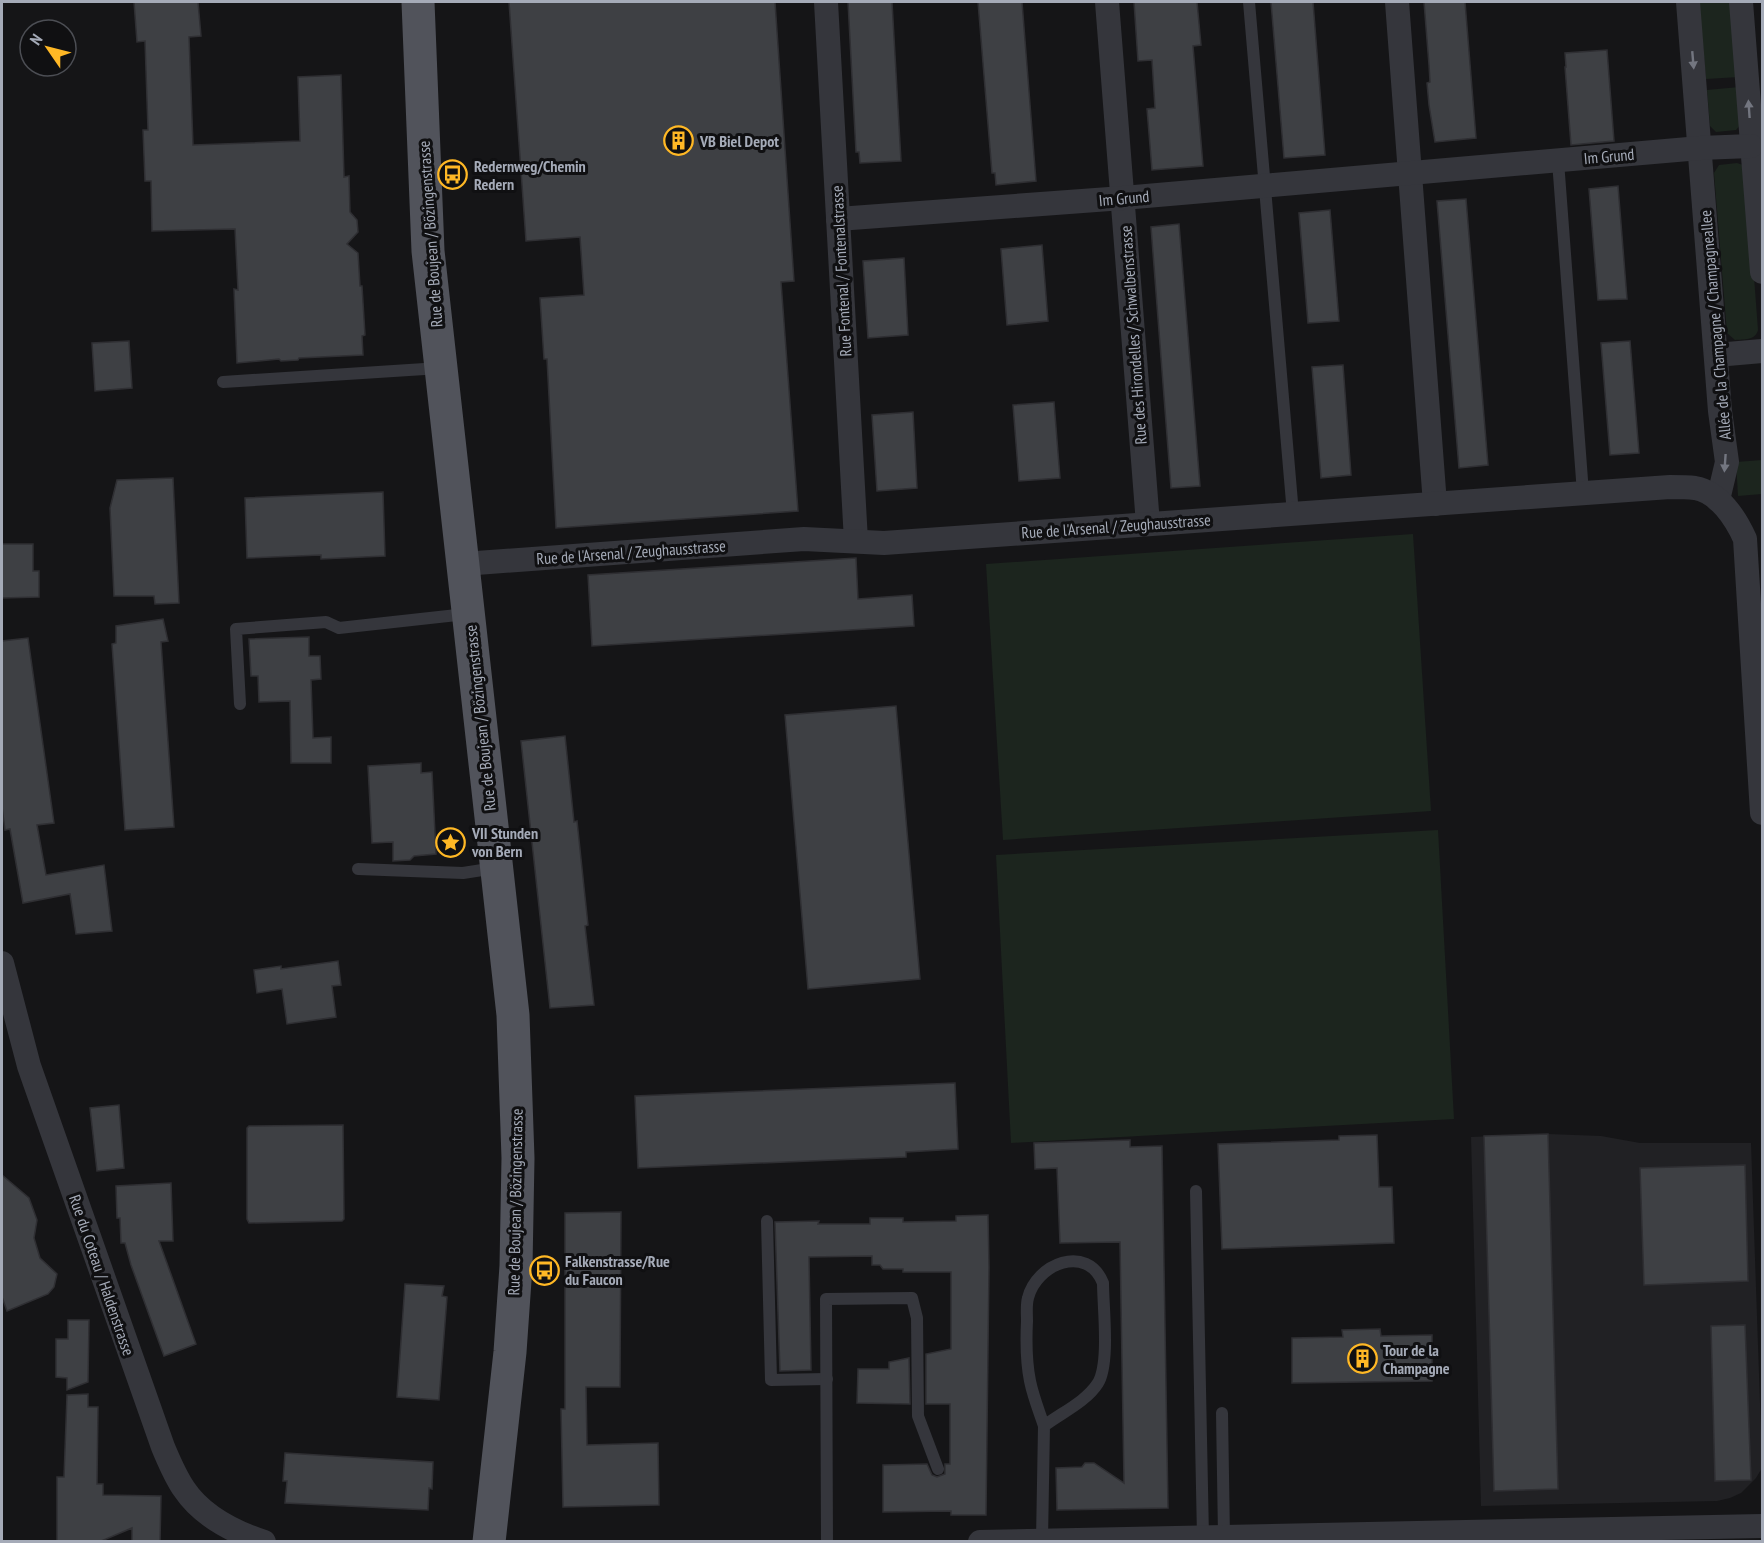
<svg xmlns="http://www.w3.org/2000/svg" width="1764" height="1543" font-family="'PT Sans Narrow',sans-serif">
<rect width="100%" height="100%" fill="#151517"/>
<polygon fill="#212124" points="1548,1134 1601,1136 1640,1143 1751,1143 1762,1461 1762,1468 1756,1478 1741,1493 1730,1498 1717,1501 1481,1506 1471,1137"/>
<g fill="#1c251e">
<polygon points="1699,2 1733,2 1739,77 1706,79"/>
<polygon points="1739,87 1741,124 1736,130 1716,132 1710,126 1707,90"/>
<path d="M1737,163l6,2 3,5 12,160c-3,11 -14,9 -23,10l-8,-7 -13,-160 5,-8z"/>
<polygon points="1762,460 1762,494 1738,496 1736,462"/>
<polygon points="1413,534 1431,811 1003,840 986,564"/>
<polygon points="1438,830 1454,1119 1011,1143 996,855"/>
</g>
<g fill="#3e4044" stroke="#2f2f33" stroke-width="1.5">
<polygon points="134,2 198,2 201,36 189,37 193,145 300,141 298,77 341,75 344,177 349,176 350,212 357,220 358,232 347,244 358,253 360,286 362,286 365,335 362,336 363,355 299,358 298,360 281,361 279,359 237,363 234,289 238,290 235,229 152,231 151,181 145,181 143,130 148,130 145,41 137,42"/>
<polygon points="509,2 775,2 794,281 781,282 798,511 556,528 547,359 544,359 540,298 584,295 580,237 526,241"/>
<polygon points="848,2 892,2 901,161 860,163 859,152 856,152"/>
<polygon points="978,2 1022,2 1036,181 996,185 995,173 992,173"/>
<polygon points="1134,2 1197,2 1201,45 1193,46 1203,166 1152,170 1147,109 1155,108 1152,60 1138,61"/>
<polygon points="1271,2 1313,2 1325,155 1284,158"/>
<polygon points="1424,2 1465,2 1476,138 1435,142 1429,105 1427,83 1430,82 1429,65"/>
<polygon points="1607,50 1614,141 1571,145 1565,67 1566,67 1565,53"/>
<polygon points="1618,186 1627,299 1598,300 1589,189"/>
<polygon points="1466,199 1488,465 1459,468 1437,201"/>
<polygon points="1330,210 1339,321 1308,323 1299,213"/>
<polygon points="1179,224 1200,486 1171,488 1151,227"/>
<polygon points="1042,245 1048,321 1007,325 1001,249"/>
<polygon points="904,258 908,335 868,338 863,261"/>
<polygon points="129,341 132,388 95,391 92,343"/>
<polygon points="1630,341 1639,453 1610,455 1601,343"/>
<polygon points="1343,365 1351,475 1321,478 1312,367"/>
<polygon points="1054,402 1060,478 1019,481 1013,405"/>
<polygon points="913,412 917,488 877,491 872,415"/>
<polygon points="173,478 179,603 155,604 154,596 114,596 110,508 117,480"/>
<polygon points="383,492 385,556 321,559 321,555 247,558 245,498"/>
<polygon points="2,544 33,544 33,571 39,571 39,597 2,598"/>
<polygon points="856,558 858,599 912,595 914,626 592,646 588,575"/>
<polygon points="163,619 168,641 161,642 174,827 125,830 112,644 116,643 116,626"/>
<polygon points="309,637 309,656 320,656 321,679 311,680 313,738 331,737 331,763 291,763 290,701 259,702 258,676 251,676 249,639"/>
<polygon points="28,638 54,823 37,825 46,875 104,865 112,931 76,934 70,894 23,903 10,829 5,830 2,807 2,641"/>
<polygon points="896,706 920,979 808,989 785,715"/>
<polygon points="565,736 574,822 577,821 588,925 585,926 594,1005 550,1008 521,741"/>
<polygon points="421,763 421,773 432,772 436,854 414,856 410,860 393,861 393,842 372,843 368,766"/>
<polygon points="338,961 341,985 332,986 336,1017 287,1024 282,989 257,993 254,970 281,966 281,969"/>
<polygon points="955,1083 958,1149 906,1152 906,1157 638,1168 635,1096"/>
<polygon points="119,1105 124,1168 97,1171 90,1108"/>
<polygon points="343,1125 344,1219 342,1221 249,1223 247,1219 247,1128 249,1126"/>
<polygon points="1548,1134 1558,1489 1494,1491 1484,1136"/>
<polygon points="1377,1135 1379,1187 1392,1187 1394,1243 1222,1249 1218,1144 1339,1140 1339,1136"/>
<polygon points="1130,1140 1130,1147 1162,1146 1168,1508 1057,1510 1056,1468 1082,1467 1085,1463 1094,1463 1124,1483 1120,1242 1060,1243 1057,1168 1035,1169 1034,1143"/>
<polygon points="1745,1165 1748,1281 1644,1285 1640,1168"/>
<polygon points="2,1175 29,1198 37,1220 34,1238 40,1258 57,1274 54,1287 48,1294 7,1311 2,1297"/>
<polygon points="171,1183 173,1241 159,1241 196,1344 164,1356 131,1265 125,1243 121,1243 120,1218 117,1218 116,1186"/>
<polygon points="621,1212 620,1387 586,1387 587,1445 658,1443 659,1505 563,1507 561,1409 565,1409 565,1213"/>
<polygon points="988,1215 989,1267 986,1515 951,1515 951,1511 883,1512 883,1465 927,1464 932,1475 937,1477 945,1474 945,1464 950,1464 950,1404 926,1404 926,1354 951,1349 951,1272 903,1272 903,1269 883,1269 880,1265 872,1265 872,1256 809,1257 811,1370 780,1371 775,1222 819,1221 818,1224 870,1224 870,1218 903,1218 903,1222 956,1221 956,1216"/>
<polygon points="405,1284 444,1286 442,1296 447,1297 439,1400 397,1397"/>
<polygon points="68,1320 89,1320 88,1382 67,1390 67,1378 56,1377 56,1339 68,1339"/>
<polygon points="1745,1325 1751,1480 1715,1481 1711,1326"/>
<polygon points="1380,1329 1381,1336 1432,1335 1432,1381 1292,1383 1292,1338 1343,1337 1342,1330"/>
<polygon points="909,1358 910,1404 857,1403 858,1369 889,1369 889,1362"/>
<polygon points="88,1394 88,1407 98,1407 97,1484 103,1484 103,1495 161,1496 160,1542 132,1542 132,1528 99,1542 57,1542 57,1477 64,1477 67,1395"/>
<polygon points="285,1453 433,1462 432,1489 429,1488 428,1510 285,1503 287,1481 283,1481"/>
</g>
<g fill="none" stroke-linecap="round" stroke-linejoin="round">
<g stroke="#35363c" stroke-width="12">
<polyline points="1249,2 1293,514"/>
<polyline points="1558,161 1583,493"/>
<polyline points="223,382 440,368"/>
<polyline points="240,704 236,629 326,622 339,628 466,614"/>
<polyline points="358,869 463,873 495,868"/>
<polyline points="1196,1191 1203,1537"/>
<polyline points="767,1221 771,1380 827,1379"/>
<polyline points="1222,1413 1224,1536"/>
<path d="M1042,1540l2,-114c17,-13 42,-24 54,-43 12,-20 5,-76 5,-100 -16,-40 -67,-19 -75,15 -2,7 -1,15 -1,23 -1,20 -1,40 3,60 3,15 9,30 14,45"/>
<polyline points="827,1542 826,1299 912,1298 917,1318 918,1416 938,1469"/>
</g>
<g stroke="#35363c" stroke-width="24">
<polyline points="826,2 856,541"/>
<polyline points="1107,2 1148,524"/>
<polyline points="1397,2 1435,504"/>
<polyline points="1688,2 1720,411 1727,462 1718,500"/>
<polyline points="1741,2 1762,272"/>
<polyline points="838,219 1123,198 1700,148 1751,146"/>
<polyline points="1716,355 1762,351"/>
<path d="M463,564l341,-25 80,4 786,-56c9,0 17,0 25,1 24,4 41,31 50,51l17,274"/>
<path d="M2,963l27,103 134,381c6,14 12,29 21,42 18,27 50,43 80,53"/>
<polyline points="980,1542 1762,1526"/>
</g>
<polyline stroke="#51535b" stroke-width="33" points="418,2 428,251 513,1015 518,1158 516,1266 510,1352 489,1542"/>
</g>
<defs><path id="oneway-solid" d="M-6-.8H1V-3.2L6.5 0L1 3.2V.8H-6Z" transform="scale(1.5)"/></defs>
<g fill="#737680">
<use href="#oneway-solid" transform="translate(1693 60) rotate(85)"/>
<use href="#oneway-solid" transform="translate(1749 109) rotate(-94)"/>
<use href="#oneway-solid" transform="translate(1725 463) rotate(94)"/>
</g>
<defs>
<symbol id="building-ring" viewBox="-11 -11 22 22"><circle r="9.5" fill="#101012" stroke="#ffb825" stroke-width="1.5"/><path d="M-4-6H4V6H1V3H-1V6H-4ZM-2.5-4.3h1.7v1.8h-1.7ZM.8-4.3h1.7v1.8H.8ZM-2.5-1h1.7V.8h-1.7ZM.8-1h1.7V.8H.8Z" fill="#ffb825"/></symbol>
<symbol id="bus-ring" viewBox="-11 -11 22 22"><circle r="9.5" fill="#101012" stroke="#ffb825" stroke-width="1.5"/><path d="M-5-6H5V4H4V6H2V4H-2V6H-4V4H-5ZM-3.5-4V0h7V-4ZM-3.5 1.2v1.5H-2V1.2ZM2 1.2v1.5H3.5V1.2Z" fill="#ffb825"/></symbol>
<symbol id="sight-ring" viewBox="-11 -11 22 22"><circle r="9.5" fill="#101012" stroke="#ffb825" stroke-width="1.5"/><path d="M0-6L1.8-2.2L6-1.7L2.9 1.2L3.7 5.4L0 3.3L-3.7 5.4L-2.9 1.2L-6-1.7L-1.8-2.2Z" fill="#ffb825"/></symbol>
</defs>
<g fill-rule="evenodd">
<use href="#building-ring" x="662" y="124" width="33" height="33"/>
<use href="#bus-ring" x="436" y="158" width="33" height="33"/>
<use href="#sight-ring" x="434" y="826" width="33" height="33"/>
<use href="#bus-ring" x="528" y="1254" width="33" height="33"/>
<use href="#building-ring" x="1346" y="1342" width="33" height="33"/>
</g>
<g text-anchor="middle" stroke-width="6" stroke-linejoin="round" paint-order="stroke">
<g font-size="16" font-weight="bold" fill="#a5abb8" stroke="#101012" text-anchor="start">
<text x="700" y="147">VB Biel Depot</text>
<text x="474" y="172">Redernweg/Chemin<tspan x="474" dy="18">Redern</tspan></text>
<text x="472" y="839">VII Stunden<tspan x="472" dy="18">von Bern</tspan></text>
<text x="565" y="1267">Falkenstrasse/Rue<tspan x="565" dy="18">du Faucon</tspan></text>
<text x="1383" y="1356">Tour de la<tspan x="1383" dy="18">Champagne</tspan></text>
</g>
<g font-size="16" fill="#a5abb8" stroke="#101012">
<text transform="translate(1609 156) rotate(-5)" y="6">Im Grund</text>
<text transform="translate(1124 198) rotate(-5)" y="6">Im Grund</text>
<text transform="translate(430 234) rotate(-94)" y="6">Rue de Boujean / Bözingenstrasse</text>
<text transform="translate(841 271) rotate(-93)" y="6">Rue Fontenal / Fontenalstrasse</text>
<text transform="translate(1715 325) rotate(-95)" y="6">Allée de la Champagne / Champagneallee</text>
<text transform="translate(1133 335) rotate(-94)" y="6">Rue des Hirondelles / Schwalbenstrasse</text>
<text transform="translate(1116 526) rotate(-4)" y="6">Rue de l'Arsenal / Zeughausstrasse</text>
<text transform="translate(631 552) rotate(-4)" y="6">Rue de l'Arsenal / Zeughausstrasse</text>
<text transform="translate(480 718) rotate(-96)" y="6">Rue de Boujean / Bözingenstrasse</text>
<text transform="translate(515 1202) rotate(-89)" y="6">Rue de Boujean / Bözingenstrasse</text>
<text transform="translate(102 1275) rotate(71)" y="6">Rue du Coteau / Haldenstrasse</text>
</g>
</g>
<rect width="1764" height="1543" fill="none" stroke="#a5abb8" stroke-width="6"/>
<g transform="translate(48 48) rotate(305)"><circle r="28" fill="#101012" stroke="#4c4e54" stroke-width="1.5"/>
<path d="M0-4.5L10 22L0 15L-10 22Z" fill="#ffb825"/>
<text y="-9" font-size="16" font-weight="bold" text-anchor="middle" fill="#a5abb8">N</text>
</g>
</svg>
